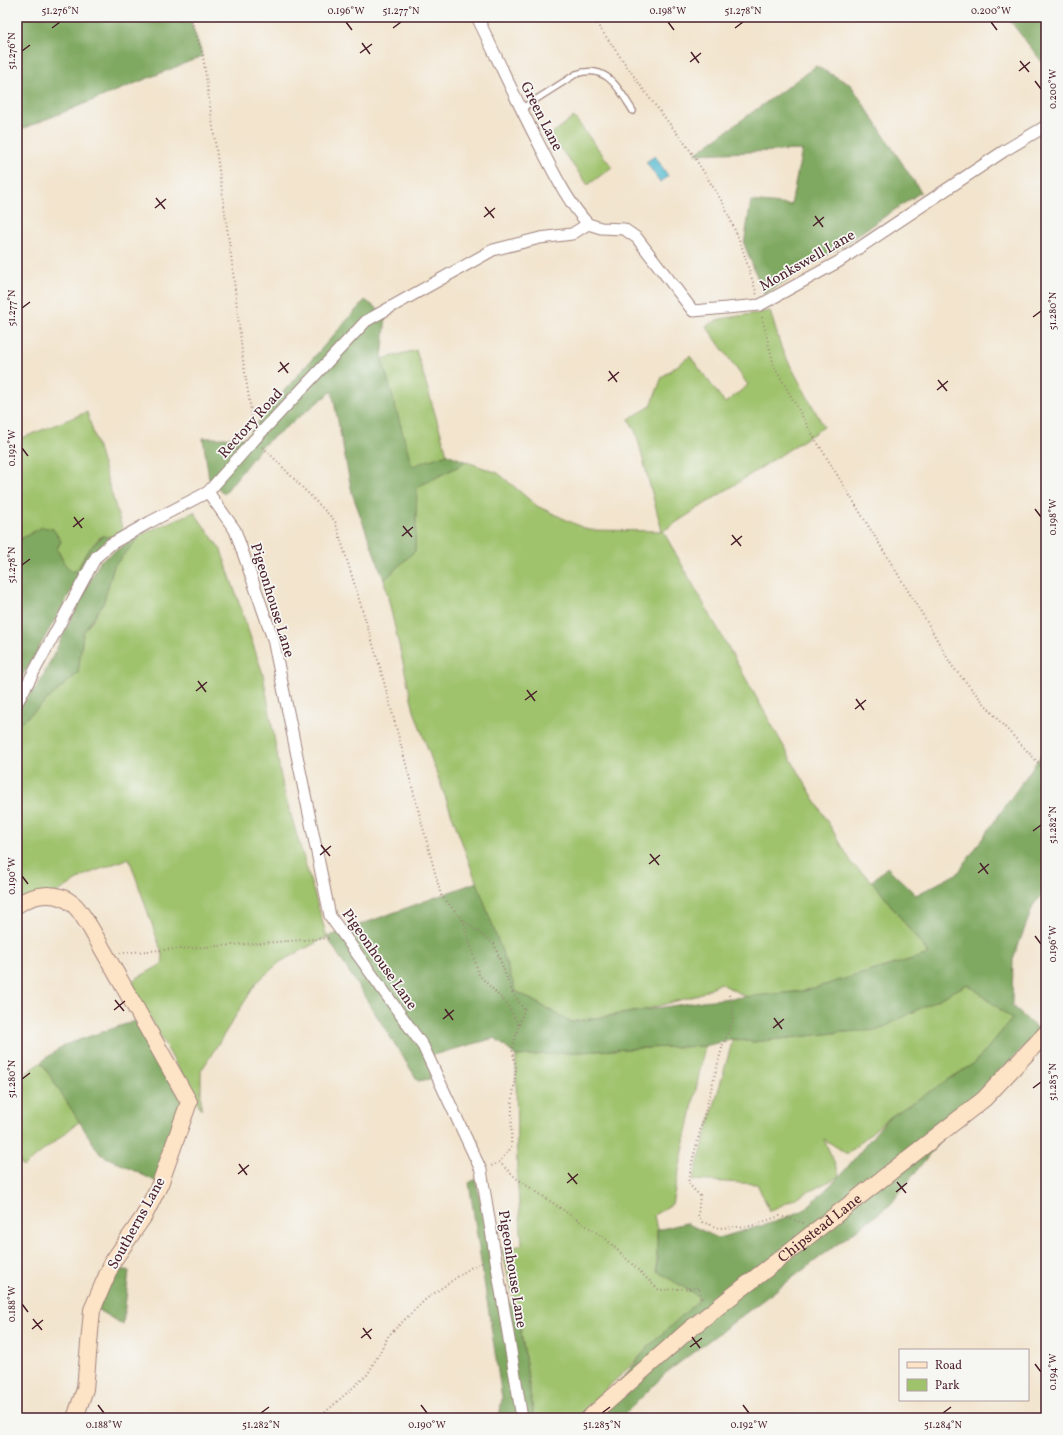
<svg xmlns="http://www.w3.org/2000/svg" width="1063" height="1435" font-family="Vollkorn,serif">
<rect width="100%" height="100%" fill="#f6f6f2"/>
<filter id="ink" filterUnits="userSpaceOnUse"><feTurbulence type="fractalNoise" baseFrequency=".025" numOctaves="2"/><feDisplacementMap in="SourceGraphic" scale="8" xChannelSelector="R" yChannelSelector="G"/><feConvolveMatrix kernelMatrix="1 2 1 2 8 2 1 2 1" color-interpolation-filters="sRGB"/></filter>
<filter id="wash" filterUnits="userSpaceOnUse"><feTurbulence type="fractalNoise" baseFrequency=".012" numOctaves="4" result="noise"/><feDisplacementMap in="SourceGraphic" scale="16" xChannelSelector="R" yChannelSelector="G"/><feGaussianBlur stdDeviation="0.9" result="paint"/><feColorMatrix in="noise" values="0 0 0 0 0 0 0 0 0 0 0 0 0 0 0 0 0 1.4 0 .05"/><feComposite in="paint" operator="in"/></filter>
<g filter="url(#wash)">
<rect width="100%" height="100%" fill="#f2e4cd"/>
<g fill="#9fc26c" stroke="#74704c">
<polygon points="574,117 612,167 588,185 550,135"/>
<polygon points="770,311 782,350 824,427 663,531 792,761 853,865 872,881 929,954 804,991 746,997 720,983 698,995 644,1010 571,1022 516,991 414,711 384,580 415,551 417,487 467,462 498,473 537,506 588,530 662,531 636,433 629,419 651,406 662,377 690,356 725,403 748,385 706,326 720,319"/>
<polygon points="416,350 447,454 412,467 382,359"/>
<polygon points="87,412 123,531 111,537 101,536 86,553 78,569 72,573 64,563 57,549 61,541 25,537 17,541 17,440"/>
<polygon points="194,512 221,550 263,674 283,788 327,937 280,962 257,982 201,1071 201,1109 130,982 162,964 163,956 129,858 85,875 58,892 17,900 17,726 78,673 83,633 103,604 114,566 142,534"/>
<polygon points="968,984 1012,1019 976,1062 887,1119 847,1154 824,1139 840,1176 770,1211 757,1184 693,1180 733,1039 753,1042 843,1032 878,1030"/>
<polygon points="705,1046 672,1204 654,1215 657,1230 657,1271 701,1298 576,1418 534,1418 520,1324 502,1250 522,1245 517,1175 516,1056 644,1048"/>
<polygon points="41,1062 80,1121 23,1167 17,1157 17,1081"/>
</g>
<g fill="#7fa860" stroke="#646446">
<polygon points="17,17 189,17 203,56 17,131"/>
<polygon points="1007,17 1046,17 1046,67"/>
<polygon points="816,66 851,85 921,192 841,246 764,294 744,244 751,201 791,205 802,150 695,154"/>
<polygon points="365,300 386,315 382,359 412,466 447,454 467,462 417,487 415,551 384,580 352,493 332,391 262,446 224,494 209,479 203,438 245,438 281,394"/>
<polygon points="42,527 53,529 61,541 57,549 64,563 72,572 78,569 86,553 102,536 111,537 94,551 17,686 17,541"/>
<polygon points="142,534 114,566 103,604 83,633 78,673 17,726 17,710 40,682 100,561"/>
<polygon points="1042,754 1046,758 1046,892 1034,904 1013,959 1012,1006 1040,1031 971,1100 891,1204 667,1372 621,1418 590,1418 650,1345 701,1298 657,1271 657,1230 686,1223 718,1238 775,1222 804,1210 840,1176 887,1119 976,1062 1012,1019 968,984 878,1030 843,1032 753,1042 733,1039 705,1046 644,1048 516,1056 495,1038 433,1055 430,1079 418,1081 327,937 477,882 516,991 571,1022 702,1001 804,991 929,954 872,881 887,867 916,895 958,873"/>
<polygon points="135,1021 183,1103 157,1182 100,1154 41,1062 64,1045"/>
<polygon points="476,1179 494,1278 519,1318 534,1418 499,1418 502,1398 469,1183"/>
<polygon points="115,1268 129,1271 123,1325 98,1310"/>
</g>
<polygon fill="#52bad0" stroke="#4e6c7e" points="655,156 668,176 660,182 646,162"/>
</g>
<g filter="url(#ink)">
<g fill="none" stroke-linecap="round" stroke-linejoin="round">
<defs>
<path id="lane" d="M521,109l55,-35c31,-11 43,15 57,37"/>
<g id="street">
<path d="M477,17c21,43 41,87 63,129 14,27 27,55 48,78"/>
<polyline points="588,224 601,228 624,229 637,238 693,311 760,305 838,262 1004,151 1046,126"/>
<polyline points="208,492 235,530 273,639 330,916 423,1046 481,1170 522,1418"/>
<polyline points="17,703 96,557 111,544 150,522 208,492 255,439 366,321 493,250 540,238 572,234 588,224"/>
</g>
<g id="secondary">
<path d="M17,905c17,-11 39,-15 56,-1 7,6 12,16 17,23l99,175 -29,82 -16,32 -31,45 -21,49 -7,79 -10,29"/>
<path id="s1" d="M589,1418l101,-89 294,-230 62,-66"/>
</g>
</defs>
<use href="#lane" stroke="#9e827c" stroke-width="8"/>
<use href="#street" stroke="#9e827c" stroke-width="13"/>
<use href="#secondary" stroke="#9e827c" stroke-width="18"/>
<g stroke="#9e827c" stroke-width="2" stroke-dasharray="1 3" stroke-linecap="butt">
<polyline points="190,17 203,56 232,263 243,360 253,424"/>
<polyline points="592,17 648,96 690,150 723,203 741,244 757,295"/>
<polyline points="762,317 774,366 811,432 924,617 952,666 1001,723 1046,771"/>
<polyline points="263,447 335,521 380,667 441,895 463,920 494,944 513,994 524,1009 512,1049 516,1068 512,1105 511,1148 499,1162 491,1166"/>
<polyline points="463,920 479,975 507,1004 519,1026"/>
<polyline points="120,953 331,938"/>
<polyline points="729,995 733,1007 733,1022 723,1044 693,1158 688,1183 700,1196 698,1215 702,1222 719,1228 751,1226 780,1216 804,1223"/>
<polyline points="499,1162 516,1178 606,1239 659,1290 700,1288 700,1304"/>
<polyline points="319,1418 368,1374 389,1335 426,1299 470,1268 484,1262"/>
</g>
<use href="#lane" stroke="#fff" stroke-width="5.5"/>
<use href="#street" stroke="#fff" stroke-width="11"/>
<use href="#secondary" stroke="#fee4c6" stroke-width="16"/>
</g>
</g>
<path fill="none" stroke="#4a1f2b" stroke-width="1.5" d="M346,22l6,8M668,22l6,8M991,22l6,8M52,28l8,-6M393,28l8,-6M735,28l8,-6M362,43l8,11M22,51l8,-6M691,52l8,11M360,53l12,-9M1020,61l9,11M690,62l11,-9M1019,71l11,-9M1035,81l6,8M156,198l9,11M485,207l9,11M155,208l11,-9M815,216l8,11M484,217l11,-9M813,226l11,-9M22,308l8,-6M1033,317l8,-6M280,362l8,11M609,371l8,11M278,372l11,-9M938,380l9,11M608,381l11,-9M937,390l11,-9M22,448l6,8M1035,509l6,8M74,517l8,11M403,526l9,11M73,527l11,-9M732,535l9,11M402,536l11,-9M731,545l11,-9M22,565l8,-6M198,681l8,11M527,690l8,11M196,691l11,-9M856,699l8,11M525,700l12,-9M855,709l11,-9M1033,831l8,-6M321,845l9,11M650,854l9,11M320,855l11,-9M980,863l8,11M649,864l11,-9M978,873l11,-9M22,876l6,8M1035,936l6,8M115,1000l9,11M445,1009l8,11M114,1010l11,-9M774,1018l8,11M443,1019l11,-9M773,1028l11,-9M22,1079l8,-6M1033,1088l8,-6M239,1164l8,11M568,1173l9,11M238,1174l11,-9M897,1182l9,11M567,1183l11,-9M896,1192l11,-9M22,1304l6,8M33,1319l9,11M363,1328l8,11M32,1329l11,-9M692,1337l8,11M361,1338l11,-9M690,1347l12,-9M1035,1364l6,8M98,1405l6,8M421,1405l6,8M743,1405l6,8M261,1413l8,-6M602,1413l8,-6M943,1413l8,-6"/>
<g text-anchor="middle" stroke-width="3.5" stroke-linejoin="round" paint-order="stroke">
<g font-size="15" fill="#4a1f2b" stroke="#f6f6f2">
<text transform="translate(542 116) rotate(63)" y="5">Green Lane</text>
<text transform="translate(807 260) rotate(-30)" y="5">Monkswell Lane</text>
<text transform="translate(250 423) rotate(-48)" y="5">Rectory Road</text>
<text transform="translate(273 600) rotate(73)" y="5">Pigeonhouse Lane</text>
<text transform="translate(380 959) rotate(55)" y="5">Pigeonhouse Lane</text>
<text transform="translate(136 1223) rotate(-61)" y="5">Southerns Lane</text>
<text dy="5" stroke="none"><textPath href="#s1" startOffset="299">Chipstead Lane</textPath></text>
<text transform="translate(513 1269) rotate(81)" y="5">Pigeonhouse Lane</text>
</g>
</g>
<rect width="1063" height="1435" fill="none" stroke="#f6f6f2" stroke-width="44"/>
<rect x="899" y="1349" width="130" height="52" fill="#f6f6f2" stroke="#b1a0a2"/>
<rect x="907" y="1362" width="20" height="6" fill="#fee4c6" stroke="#b1a0a2"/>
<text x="935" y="1369" font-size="12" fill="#4a1f2b">Road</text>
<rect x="907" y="1379" width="20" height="12" fill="#9fc26c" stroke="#b1a0a2"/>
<text x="935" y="1389" font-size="12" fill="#4a1f2b">Park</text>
<rect x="22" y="22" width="1019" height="1391" fill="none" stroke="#4a1f2b" stroke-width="1.5"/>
<g font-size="10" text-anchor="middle" fill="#4a1f2b">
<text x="60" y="14">51.276°N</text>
<text x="346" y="14">0.196°W</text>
<text x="401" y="14">51.277°N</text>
<text x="668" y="14">0.198°W</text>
<text x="743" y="14">51.278°N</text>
<text x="991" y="14">0.200°W</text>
<text transform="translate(11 51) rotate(-90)" y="4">51.276°N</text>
<text transform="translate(1052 89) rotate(-90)" y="4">0.200°W</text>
<text transform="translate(11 308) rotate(-90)" y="4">51.277°N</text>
<text transform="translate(1052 311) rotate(-90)" y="4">51.280°N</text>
<text transform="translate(11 448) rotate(-90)" y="4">0.192°W</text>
<text transform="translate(1052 517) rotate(-90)" y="4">0.198°W</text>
<text transform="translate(11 565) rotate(-90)" y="4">51.278°N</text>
<text transform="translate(1052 825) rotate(-90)" y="4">51.282°N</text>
<text transform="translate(11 876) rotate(-90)" y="4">0.190°W</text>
<text transform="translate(1052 944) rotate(-90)" y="4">0.196°W</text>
<text transform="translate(11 1079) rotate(-90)" y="4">51.280°N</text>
<text transform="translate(1052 1082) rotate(-90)" y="4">51.283°N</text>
<text transform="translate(11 1304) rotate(-90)" y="4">0.188°W</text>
<text transform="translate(1052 1372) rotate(-90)" y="4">0.194°W</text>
<text x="104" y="1428">0.188°W</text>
<text x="261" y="1428">51.282°N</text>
<text x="427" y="1428">0.190°W</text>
<text x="602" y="1428">51.283°N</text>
<text x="749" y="1428">0.192°W</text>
<text x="943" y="1428">51.284°N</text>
</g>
</svg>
